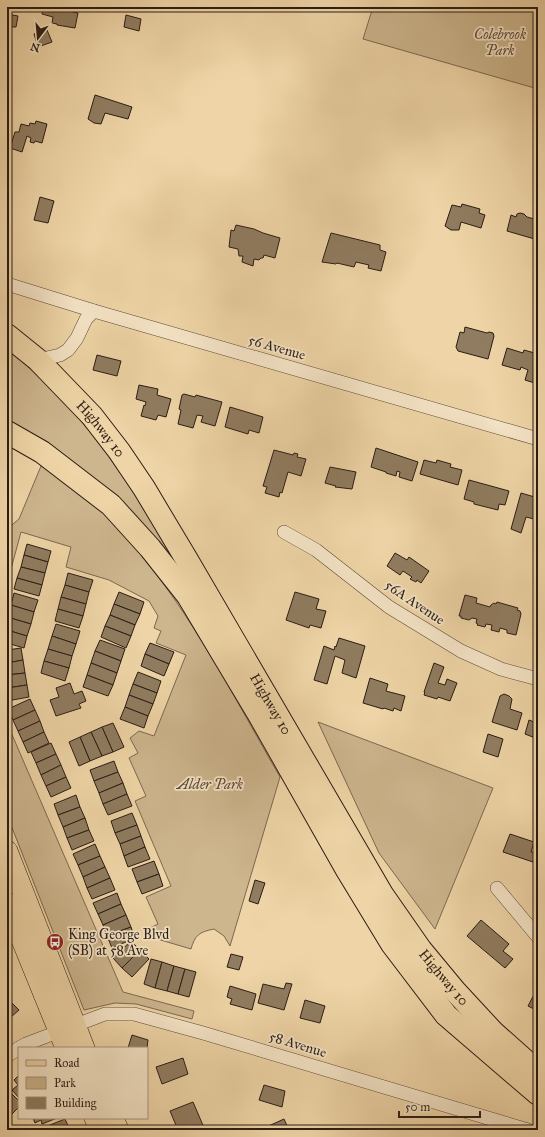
<svg xmlns="http://www.w3.org/2000/svg" width="545" height="1137" font-family="'IM FELL Great Primer',serif">
<rect width="100%" height="100%" fill="#eed4a6"/>
<filter id="stains"><feTurbulence type="fractalNoise" baseFrequency=".005" numOctaves="4"/><feColorMatrix values="0 0 0 0 .2 0 0 0 0 .09 0 0 0 0 .02 0 0 0 .5 -.17"/></filter>
<radialGradient id="worn" r=".72"><stop offset=".6" stop-color="#630" stop-opacity="0"/><stop offset="1" stop-color="#630" stop-opacity=".3"/></radialGradient>
<g fill="#cdb58d" stroke="#7c6851">
<polygon points="373,7 538,7 538,89 363,39"/>
<path d="M7,349c24,20 47,41 68,65 46,53 81,114 117,173l-185,-163z"/>
<path d="M41,466c17,10 34,21 49,35 83,74 135,181 190,276l-50,169 -6,-10 -10,-7c-15,3 -19,6 -23,20l-37,-11 -6,-9 10,-5 -12,-27 25,-11 -36,-85 11,-5 -17,-38 9,-5 -8,-15 9,-7 15,5 32,-81 -30,-12 5,-12 -7,-3 4,-12 -9,-15 -40,-21 -43,-13 5,-20 -50,-15 -14,52v-55l12,-10z"/>
<polygon points="318,722 493,788 435,929 379,853"/>
<polygon points="7,723 123,992 194,1011 192,1019 136,1004 115,1003 84,1010 7,815"/>
</g>
<g fill="#907c60" stroke="#2a1c15">
<polygon points="43,7 51,7 78,13 75,28 57,25 57,24 52,23 53,17 42,14"/>
<polygon points="166,7 182,7 181,11"/>
<polygon points="7,14 18,16 16,27 7,27"/>
<polygon points="126,15 141,19 139,31 124,27"/>
<polygon points="47,30 52,42 38,47 34,34"/>
<polygon points="95,95 132,107 128,119 105,113 101,124 94,123 88,119"/>
<polygon points="36,121 47,124 42,143 35,141 34,143 30,142 31,138 27,136 22,152 10,148 15,132 19,132 21,124 29,126 30,123 35,124"/>
<polygon points="40,197 54,201 48,223 34,220"/>
<polygon points="462,204 480,209 479,213 485,215 481,228 461,222 459,230 451,230 445,226 452,205 461,207"/>
<polygon points="520,213 524,214 527,217 538,220 538,240 507,231 511,215 516,217 517,214"/>
<polygon points="236,225 254,229 263,233 280,238 275,258 264,255 263,258 261,258 259,260 254,259 253,266 242,262 243,256 239,256 238,249 229,247 231,230 234,231"/>
<polygon points="331,233 380,245 380,250 386,252 381,271 368,268 369,265 356,262 354,267 337,263 336,264 322,262"/>
<polygon points="465,327 487,333 489,332 493,333 494,336 488,359 458,351 456,347 460,332 464,333"/>
<polygon points="507,348 523,353 524,350 538,354 538,384 525,380 528,370 521,367 520,370 502,365"/>
<polygon points="97,355 121,361 117,376 93,370"/>
<polygon points="139,385 158,389 157,395 171,399 166,417 158,415 156,420 141,416 144,405 145,406 146,402 136,399"/>
<polygon points="184,394 195,397 196,395 222,402 215,426 201,422 203,416 197,415 193,428 178,424 181,410 179,409 182,395"/>
<polygon points="230,407 263,417 259,433 249,430 248,434 225,427"/>
<polygon points="376,448 418,462 412,481 399,477 400,472 397,471 396,476 386,473 386,472 371,467"/>
<polygon points="274,450 293,455 294,453 298,454 297,457 306,459 301,476 288,472 282,493 280,492 279,497 265,493 267,487 263,486"/>
<polygon points="424,460 436,463 437,460 451,464 450,467 462,470 458,485 420,474"/>
<polygon points="330,467 356,472 352,489 335,487 336,486 325,483"/>
<polygon points="469,480 509,491 505,505 499,504 498,510 474,504 474,502 464,499"/>
<polygon points="521,493 538,498 538,520 526,517 521,533 511,529"/>
<polygon points="27,544 51,551 48,562 24,555"/>
<polygon points="395,553 407,560 409,557 429,571 421,583 417,580 416,582 410,579 412,577 403,571 400,575 387,566"/>
<polygon points="24,555 48,562 45,573 21,567"/>
<polygon points="21,567 45,573 42,585 17,578"/>
<polygon points="68,573 93,580 89,592 65,585"/>
<polygon points="17,578 42,585 39,596 14,589"/>
<polygon points="65,585 89,592 86,604 61,597"/>
<polygon points="119,592 144,602 140,614 114,604"/>
<polygon points="295,592 319,599 316,609 326,611 321,628 310,625 309,628 286,620"/>
<polygon points="14,593 38,600 34,612 11,605"/>
<polygon points="465,595 477,598 476,603 490,607 491,605 494,603 496,604 497,602 518,608 517,610 520,611 521,614 516,635 507,633 507,630 500,628 499,632 491,630 492,625 486,624 485,627 477,625 478,624 476,623 477,619 472,618 469,620 461,618 461,616 459,616"/>
<polygon points="61,597 86,604 83,616 58,609"/>
<polygon points="114,604 140,614 135,625 110,615"/>
<polygon points="11,605 34,612 31,624 7,617"/>
<polygon points="58,609 83,616 79,628 55,621"/>
<polygon points="110,615 135,625 131,636 105,626"/>
<polygon points="7,617 31,624 27,636 7,630"/>
<polygon points="56,624 80,631 76,644 52,636"/>
<polygon points="105,626 131,636 126,648 101,637"/>
<polygon points="7,630 27,636 24,648 7,643"/>
<polygon points="52,636 76,644 72,656 48,649"/>
<polygon points="339,638 365,646 356,678 342,673 345,660 335,656 327,684 314,680 324,646 334,650 335,646 336,647"/>
<polygon points="100,640 125,649 121,661 95,651"/>
<polygon points="150,643 174,652 169,664 145,654"/>
<polygon points="21,648 23,660 7,663 7,650"/>
<polygon points="48,649 72,656 69,668 44,661"/>
<polygon points="95,651 121,661 117,673 91,663"/>
<polygon points="145,654 169,664 164,676 141,666"/>
<polygon points="23,660 25,673 7,675 7,663"/>
<polygon points="44,661 69,668 65,681 41,673"/>
<polygon points="91,663 117,673 113,685 87,675"/>
<polygon points="434,663 444,667 438,683 445,685 447,679 457,683 450,701 438,697 437,699 424,695 425,692 424,692"/>
<polygon points="138,672 161,681 157,693 133,684"/>
<polygon points="25,673 27,685 7,688 7,675"/>
<polygon points="87,675 113,685 108,696 83,687"/>
<polygon points="370,678 388,684 386,691 405,696 401,711 394,708 393,711 384,708 383,709 363,703"/>
<polygon points="70,683 74,694 82,691 86,701 79,704 81,708 56,716 50,700 59,697 56,688"/>
<polygon points="133,684 157,693 153,704 129,695"/>
<polygon points="27,685 29,697 7,701 7,688"/>
<polygon points="504,694 509,696 512,699 510,709 522,713 517,730 492,722 500,696"/>
<polygon points="129,695 153,704 148,716 125,707"/>
<polygon points="30,699 35,710 13,720 8,709"/>
<polygon points="125,707 148,716 144,728 120,719"/>
<polygon points="35,710 40,721 18,731 13,720"/>
<polygon points="529,720 534,722 535,720 538,721 538,739 525,734"/>
<polygon points="40,721 44,732 23,742 18,731"/>
<polygon points="113,723 124,747 113,752 102,727"/>
<polygon points="102,727 113,752 102,756 91,732"/>
<polygon points="44,732 49,743 28,753 23,742"/>
<polygon points="91,732 102,756 90,761 80,737"/>
<polygon points="488,734 503,739 498,757 483,752"/>
<polygon points="80,737 90,761 79,766 69,742"/>
<polygon points="51,743 56,754 36,763 31,752"/>
<polygon points="56,754 61,765 41,775 36,763"/>
<polygon points="114,761 118,772 94,781 90,770"/>
<polygon points="61,765 66,777 46,786 41,775"/>
<polygon points="118,772 123,783 99,793 94,781"/>
<polygon points="66,777 71,788 51,797 46,786"/>
<polygon points="123,783 127,794 103,804 99,793"/>
<polygon points="127,794 132,806 108,815 103,804"/>
<polygon points="76,795 80,807 58,815 54,804"/>
<polygon points="80,807 85,818 63,827 58,815"/>
<polygon points="132,813 137,825 115,833 111,821"/>
<polygon points="85,818 89,830 67,838 63,827"/>
<polygon points="137,825 141,836 120,844 115,833"/>
<polygon points="89,830 94,841 72,850 67,838"/>
<polygon points="510,834 534,842 531,852 536,853 533,862 503,852"/>
<polygon points="141,836 145,847 124,856 120,844"/>
<polygon points="95,844 100,856 78,865 73,854"/>
<polygon points="145,847 150,859 128,867 124,856"/>
<polygon points="100,856 105,867 83,877 78,865"/>
<polygon points="154,861 159,874 137,882 132,869"/>
<polygon points="105,867 110,878 87,888 83,877"/>
<polygon points="159,874 163,886 142,894 137,882"/>
<polygon points="110,878 115,890 92,899 87,888"/>
<polygon points="255,880 265,883 258,904 249,901"/>
<polygon points="117,893 121,904 98,914 93,903"/>
<polygon points="121,904 126,915 103,925 98,914"/>
<polygon points="126,915 131,927 107,936 103,925"/>
<polygon points="481,920 509,944 503,951 513,959 505,968 467,936"/>
<polygon points="131,927 135,938 112,948 107,936"/>
<polygon points="131,941 140,950 122,968 113,958"/>
<polygon points="140,950 149,959 132,977 122,968"/>
<polygon points="231,954 243,957 239,970 227,967"/>
<polygon points="151,959 162,962 155,988 144,984"/>
<polygon points="162,962 174,966 167,991 155,988"/>
<polygon points="174,966 185,969 178,994 167,991"/>
<polygon points="185,969 196,972 189,997 178,994"/>
<polygon points="286,983 292,984 284,1010 258,1003 263,984 284,989"/>
<polygon points="230,986 256,994 252,1010 230,1004 232,999 227,997"/>
<polygon points="538,987 538,1011 528,1006"/>
<polygon points="7,998 19,1010 11,1017 9,1014 7,1015"/>
<polygon points="305,1000 325,1006 320,1023 300,1018"/>
<polygon points="132,1035 148,1040 147,1048 128,1048"/>
<polygon points="183,1058 188,1074 162,1084 156,1067"/>
<polygon points="19,1075 19,1098 12,1090 18,1085 14,1080"/>
<polygon points="264,1085 285,1091 282,1107 259,1100"/>
<polygon points="10,1092 19,1101 19,1107 7,1119 7,1095"/>
<polygon points="193,1102 205,1130 178,1130 170,1111"/>
<polygon points="33,1118 57,1118 42,1124 41,1120 35,1123"/>
<polygon points="65,1119 70,1130 40,1130 40,1129"/>
<polygon points="284,1119 289,1130 263,1130 262,1129"/>
</g>
<g fill="none" stroke-linecap="round" stroke-linejoin="round">
<defs>
<g id="minor">
<polyline points="7,284 94,311 538,439"/>
<polyline points="38,360 60,355 68,350 77,338 86,319 94,311"/>
<polyline points="284,532 316,550 389,607 461,651 501,669 538,679"/>
<polyline points="497,888 538,937"/>
<polyline points="19,1048 26,1044 105,1014 134,1014 203,1033 528,1130"/>
<polyline points="7,1056 19,1048"/>
</g>
<g id="primary">
<polyline points="7,851 84,1048"/>
<polyline points="7,903 66,1048"/>
<polyline points="95,1118 100,1130"/>
<polyline points="113,1118 118,1130"/>
</g>
<g id="trunk">
<path id="s1" d="M7,335l31,25 54,56 27,35 25,37 43,72 195,334 39,56 34,41 38,41 45,40"/>
<polyline points="7,432 42,452 111,505 150,548 188,596 258,713 347,870 392,944 446,1015 538,1094"/>
</g>
</defs>
<use href="#minor" stroke="#5b4a39" stroke-width="14"/>
<use href="#primary" stroke="#2a1c15" stroke-width="22"/>
<use href="#trunk" stroke="#2a1c15" stroke-width="24"/>
<use href="#minor" stroke="#f4e3c5" stroke-width="13"/>
<use href="#primary" stroke="#eed4a6" stroke-width="21"/>
<use href="#trunk" stroke="#eed4a6" stroke-width="22"/>
</g>
<defs>
<symbol id="bus-disc" viewBox="-11 -11 22 22"><circle r="9.5" fill="#8f2418" stroke="#f4e3c5"/><path d="M-5-6H5V4H4V6H2V4H-2V6H-4V4H-5ZM-3.5-4V0h7V-4ZM-3.5 1.2v1.5H-2V1.2ZM2 1.2v1.5H3.5V1.2Z" fill="#fff"/></symbol>
</defs>
<g fill-rule="evenodd">
<use href="#bus-disc" x="45" y="932" width="20" height="20"/>
</g>
<g text-anchor="middle" stroke-width="3.5" stroke-linejoin="round" paint-order="stroke">
<g font-size="14" font-style="italic" fill="#5b4a39" stroke="#f4e3c5">
<text x="500" y="39">Colebrook<tspan x="500" dy="16">Park</tspan></text>
<text x="210" y="789">Alder Park</text>
</g>
<g font-size="14" fill="#2a1c15" stroke="#f4e3c5">
<text transform="translate(277 347) rotate(16)" y="5">56 Avenue</text>
<text dy="5" stroke="none"><textPath href="#s1" startOffset="133">Highway 10</textPath></text>
<text transform="translate(415 602) rotate(34)" y="5">56A Avenue</text>
<text dy="5" stroke="none"><textPath href="#s1" startOffset="457">Highway 10</textPath></text>
<text dy="5" stroke="none"><textPath href="#s1" startOffset="781">Highway 10</textPath></text>
<text transform="translate(298 1044) rotate(17)" y="5">58 Avenue</text>
</g>
<g font-size="14" fill="#2a1c15" stroke="#f4e3c5" text-anchor="start">
<text x="68" y="939">King George Blvd<tspan x="68" dy="16">(SB) at 58 Ave</tspan></text>
</g>
</g>
<rect width="545" height="1137" fill="none" stroke="#eed4a6" stroke-width="24"/>
<rect x="8" y="8" width="529" height="1121" fill="none" stroke="#2a1c15" stroke-width="2"/>
<rect x="12" y="12" width="521" height="1113" fill="none" stroke="#2a1c15"/>
<rect x="18" y="1047" width="130" height="72" fill="#f4e3c5" stroke="#a3937f"/>
<rect x="26" y="1060" width="20" height="6" fill="#eed4a6" stroke="#a3937f"/>
<text x="54" y="1067" font-size="12" fill="#2a1c15">Road</text>
<rect x="26" y="1077" width="20" height="12" fill="#cdb58d" stroke="#a3937f"/>
<text x="54" y="1087" font-size="12" fill="#2a1c15">Park</text>
<rect x="26" y="1097" width="20" height="12" fill="#907c60" stroke="#a3937f"/>
<text x="54" y="1107" font-size="12" fill="#2a1c15">Building</text>
<g transform="translate(38 38) rotate(196)" stroke="#f4e3c5" stroke-width="3" paint-order="stroke">
<path d="M0-3L7 15L0 10L-7 15Z" fill="#2a1c15"/>
<text y="-6" font-size="11" font-weight="bold" text-anchor="middle" fill="#2a1c15">N</text>
</g>
<path d="M399 1111v6h81v-6" fill="none" stroke="#2a1c15" stroke-width="2"/>
<text x="405" y="1111" font-size="12" fill="#2a1c15" stroke="#f4e3c5" stroke-width="3" paint-order="stroke">50 m</text>
<rect width="100%" height="100%" filter="url(#stains)"/>
<rect width="100%" height="100%" fill="url(#worn)"/>
</svg>
